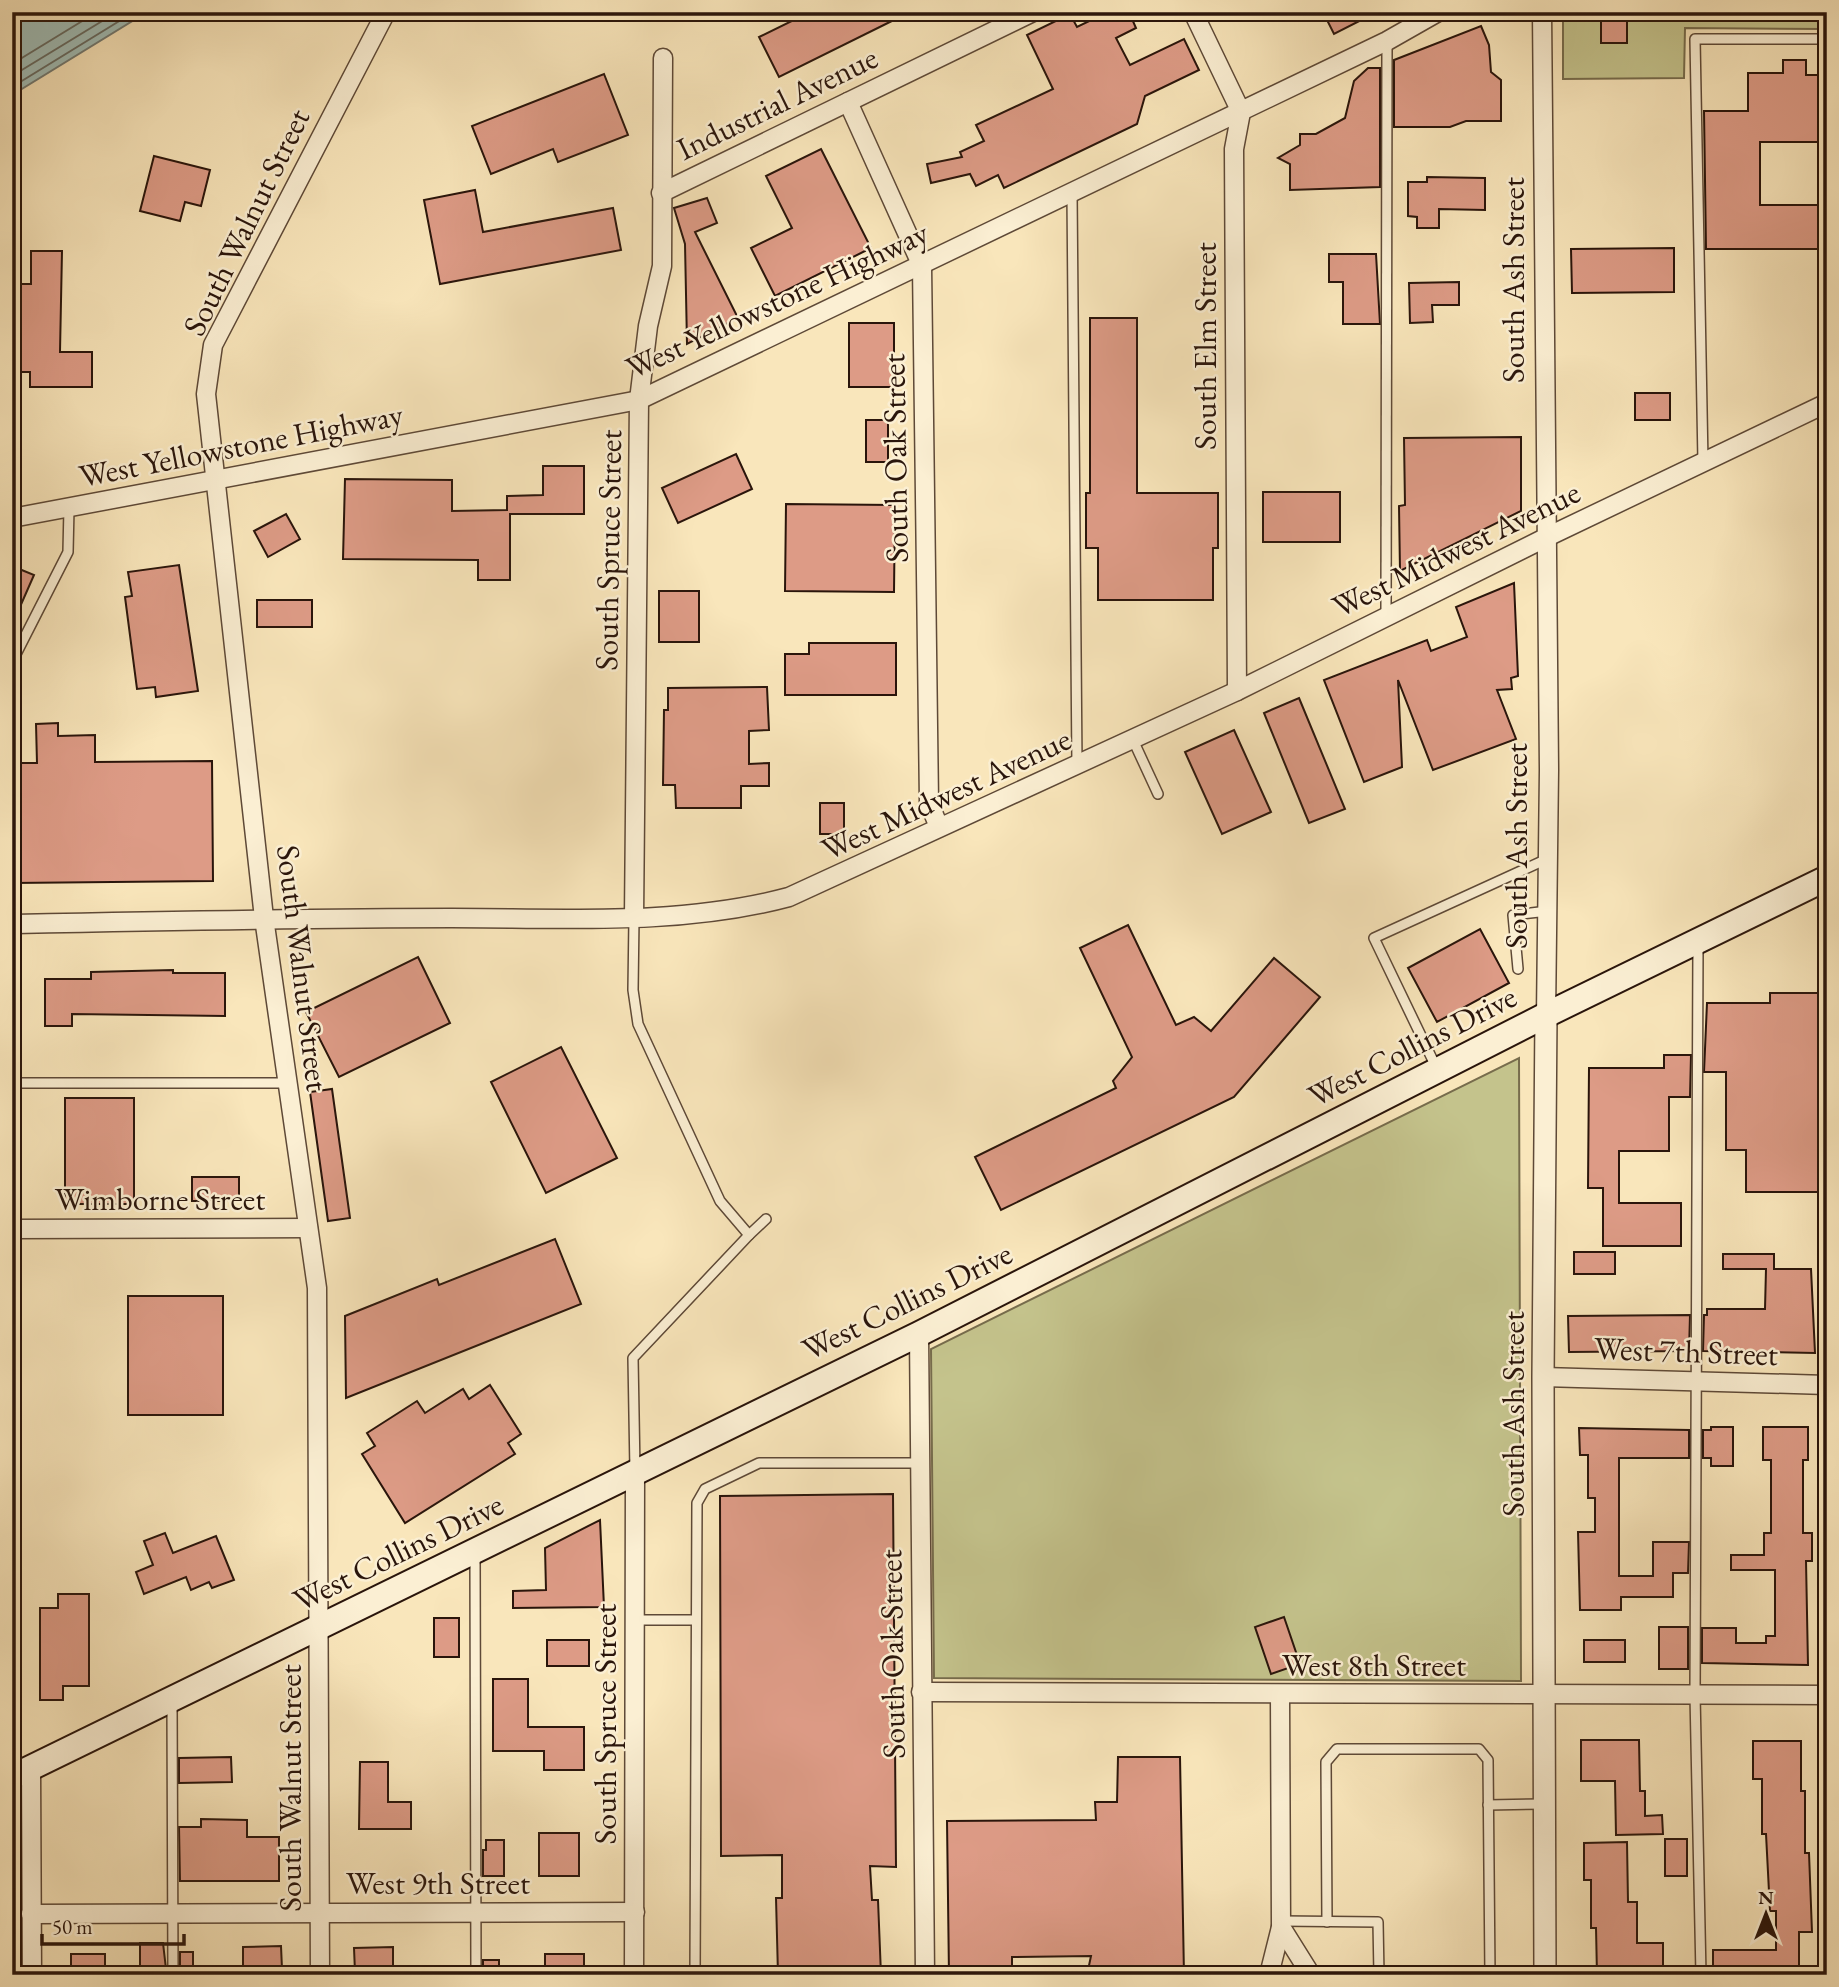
<svg xmlns="http://www.w3.org/2000/svg" width="1839" height="1987" font-family="'EB Garamond',serif">
<rect width="100%" height="100%" fill="#f9e6bb"/>
<filter id="stains"><feTurbulence type="fractalNoise" baseFrequency=".00286" numOctaves="4"/><feColorMatrix values="0 0 0 0 .2 0 0 0 0 .09 0 0 0 0 .02 0 0 0 .5 -.17"/></filter>
<radialGradient id="worn" r=".72"><stop offset=".6" stop-color="#630" stop-opacity="0"/><stop offset="1" stop-color="#630" stop-opacity=".3"/></radialGradient>
<g fill="#c4c38c" stroke="#776c4c" stroke-width="2">
<polygon points="1563,12 1824,12 1824,29 1685,28 1684,78 1563,79"/>
<polygon points="1519,1058 1521,1681 934,1678 931,1349"/>
</g>
<polygon fill="#a0beb8" stroke="#717a73" stroke-width="2" points="12,12 147,12 12,95"/>
<g fill="none" stroke-linecap="round" stroke-linejoin="round">
<g stroke="#656a62" stroke-width="2">
<polyline points="12,64 97,12"/>
<polyline points="12,76 117,12"/>
<polyline points="12,87 134,12"/>
</g>
</g>
<g fill="#dd9b86" stroke="#2a150b" stroke-width="2">
<polygon points="810,12 910,12 779,77 759,37"/>
<polygon points="1108,12 1129,12 1136,28 1116,38 1130,65 1184,39 1199,70 1145,96 1137,124 1004,188 998,175 976,186 970,174 931,183 927,164 962,157 960,152 984,141 976,125 1053,89 1027,35 1070,14 1077,27"/>
<polygon points="1323,12 1377,12 1334,34"/>
<rect x="1601" y="12" width="26" height="31"/>
<polygon points="1481,26 1489,45 1491,72 1501,80 1501,121 1466,121 1450,127 1394,127 1394,60"/>
<polygon points="1783,60 1806,60 1806,75 1821,75 1821,142 1760,142 1760,205 1827,205 1827,249 1706,249 1704,111 1748,111 1748,73 1783,73"/>
<polygon points="1368,68 1380,68 1380,187 1290,190 1290,164 1278,158 1300,145 1300,134 1316,134 1345,118 1354,81"/>
<polygon points="604,74 628,135 558,162 553,149 491,174 472,126"/>
<polygon points="821,149 871,248 775,296 751,248 792,228 766,176"/>
<polygon points="154,156 210,170 201,206 185,202 180,221 140,211"/>
<polygon points="1427,177 1485,178 1485,210 1439,209 1439,228 1417,228 1417,217 1408,216 1408,182 1427,182"/>
<polygon points="475,190 483,232 613,208 621,250 440,284 424,200"/>
<polygon points="707,198 717,223 695,232 738,318 687,344 685,244 674,208"/>
<polygon points="1674,248 1674,292 1572,293 1571,249"/>
<polygon points="31,251 62,251 60,352 92,352 92,387 30,387 30,372 12,372 12,284 31,284"/>
<polygon points="1329,254 1376,254 1380,324 1343,324 1343,282 1329,282"/>
<polygon points="1459,282 1459,305 1432,305 1433,322 1410,323 1409,283"/>
<polygon points="1090,318 1137,318 1137,493 1218,493 1218,548 1213,548 1213,600 1098,600 1098,548 1086,548 1086,493 1090,493"/>
<rect x="849" y="323" width="45" height="64"/>
<rect x="1635" y="393" width="35" height="27"/>
<rect x="866" y="420" width="22" height="42"/>
<polygon points="1521,437 1521,511 1400,571 1399,506 1405,505 1404,438"/>
<polygon points="736,454 752,489 678,523 662,488"/>
<polygon points="543,466 584,466 584,514 510,514 510,580 478,580 478,560 343,559 345,479 452,480 452,511 507,510 507,496 543,495"/>
<rect x="1263" y="492" width="77" height="50"/>
<polygon points="786,504 895,505 894,592 785,591"/>
<polygon points="286,514 300,539 268,557 254,531"/>
<polygon points="179,565 198,691 156,697 155,687 137,689 125,597 132,596 128,572"/>
<polygon points="12,566 34,575 12,625"/>
<polygon points="1514,583 1518,676 1511,678 1512,689 1497,690 1516,739 1433,770 1398,680 1402,767 1364,782 1324,680 1427,640 1431,651 1467,637 1456,607"/>
<rect x="659" y="591" width="40" height="51"/>
<rect x="257" y="600" width="55" height="27"/>
<polygon points="809,643 896,643 896,695 785,695 785,654 809,654"/>
<polygon points="767,687 769,730 749,731 749,764 769,763 769,786 741,786 741,808 676,808 675,785 663,785 664,710 668,710 668,688"/>
<polygon points="1299,698 1345,809 1309,823 1264,713"/>
<polygon points="58,723 58,736 95,735 95,762 212,761 213,881 12,883 12,763 37,763 36,724"/>
<polygon points="1234,730 1271,812 1222,834 1185,752"/>
<rect x="820" y="803" width="24" height="31"/>
<polygon points="1128,925 1176,1025 1194,1017 1211,1031 1274,958 1320,997 1234,1097 1001,1210 975,1157 1116,1088 1113,1081 1132,1057 1080,948"/>
<polygon points="1480,929 1509,983 1437,1022 1408,968"/>
<polygon points="418,957 450,1023 339,1077 306,1012"/>
<polygon points="173,970 173,973 225,973 225,1016 72,1014 72,1026 45,1026 45,979 91,979 91,972"/>
<polygon points="1770,993 1823,993 1822,1192 1746,1192 1746,1150 1726,1150 1726,1072 1704,1072 1707,1003 1770,1003"/>
<polygon points="561,1047 617,1158 546,1193 491,1082"/>
<polygon points="1664,1055 1691,1055 1690,1097 1669,1097 1669,1151 1619,1151 1619,1203 1681,1203 1681,1246 1603,1246 1603,1188 1588,1188 1589,1068 1664,1068"/>
<polygon points="332,1089 350,1218 328,1221 310,1092"/>
<rect x="65" y="1098" width="69" height="106"/>
<rect x="192" y="1177" width="47" height="24"/>
<polygon points="555,1239 581,1304 346,1398 345,1316 437,1279 439,1285"/>
<rect x="1574" y="1252" width="41" height="22"/>
<polygon points="1723,1254 1774,1254 1774,1269 1811,1269 1815,1353 1703,1351 1704,1315 1707,1315 1707,1309 1765,1309 1766,1269 1723,1269"/>
<rect x="128" y="1296" width="95" height="119"/>
<polygon points="1690,1315 1689,1351 1569,1352 1568,1316"/>
<polygon points="490,1385 521,1434 508,1443 515,1454 405,1523 362,1454 375,1446 367,1433 417,1401 425,1413 463,1389 469,1399"/>
<polygon points="1711,1427 1733,1427 1733,1466 1711,1466 1711,1458 1703,1458 1703,1430 1711,1430"/>
<polygon points="1763,1427 1808,1427 1808,1460 1803,1460 1803,1533 1812,1533 1812,1561 1806,1561 1808,1665 1702,1663 1702,1628 1736,1628 1736,1643 1766,1643 1766,1636 1775,1636 1775,1570 1731,1570 1731,1555 1764,1555 1764,1533 1771,1533 1771,1460 1763,1460"/>
<polygon points="1579,1428 1689,1430 1689,1458 1619,1458 1619,1576 1653,1576 1653,1542 1689,1542 1688,1573 1673,1573 1673,1597 1621,1597 1621,1610 1580,1610 1578,1532 1595,1532 1595,1498 1588,1498 1588,1455 1580,1455"/>
<polygon points="893,1494 896,1867 870,1866 872,1900 878,1900 881,1975 778,1975 776,1898 782,1898 782,1855 721,1856 720,1496"/>
<polygon points="600,1520 604,1607 513,1608 513,1591 546,1590 545,1548"/>
<polygon points="165,1533 173,1553 216,1536 234,1580 212,1588 209,1582 191,1590 186,1577 144,1594 136,1572 153,1565 144,1541"/>
<polygon points="58,1594 89,1594 89,1686 63,1686 63,1700 40,1700 40,1608 58,1608"/>
<polygon points="1284,1617 1300,1664 1271,1674 1255,1627"/>
<rect x="434" y="1618" width="25" height="39"/>
<rect x="1659" y="1627" width="29" height="42"/>
<rect x="547" y="1640" width="42" height="26"/>
<rect x="1584" y="1640" width="41" height="22"/>
<polygon points="493,1679 528,1679 528,1727 584,1727 584,1770 544,1770 544,1751 493,1751"/>
<polygon points="1581,1740 1639,1740 1640,1791 1645,1791 1645,1816 1662,1815 1663,1834 1616,1835 1615,1781 1581,1781"/>
<polygon points="1753,1741 1801,1741 1801,1791 1805,1791 1805,1853 1809,1853 1812,1932 1799,1932 1799,1974 1713,1975 1713,1950 1776,1950 1776,1911 1770,1911 1766,1834 1762,1834 1762,1779 1753,1779"/>
<polygon points="231,1757 232,1782 179,1783 179,1758"/>
<polygon points="1118,1757 1180,1757 1184,1975 1087,1975 1091,1956 1012,1957 1012,1975 949,1975 947,1821 1096,1820 1095,1802 1117,1802"/>
<polygon points="360,1762 388,1762 388,1802 411,1802 411,1829 359,1829"/>
<polygon points="201,1819 247,1820 247,1837 279,1837 279,1881 180,1881 179,1827 201,1827"/>
<rect x="539" y="1833" width="40" height="43"/>
<rect x="1665" y="1839" width="22" height="37"/>
<polygon points="486,1840 504,1840 504,1876 483,1876 483,1850 486,1850"/>
<polygon points="1627,1842 1628,1902 1637,1902 1637,1943 1663,1943 1663,1975 1597,1975 1596,1928 1591,1928 1591,1880 1584,1880 1584,1843"/>
<polygon points="140,1943 163,1943 166,1969 140,1969"/>
<polygon points="281,1946 282,1969 243,1970 243,1947"/>
<polygon points="393,1947 393,1971 355,1972 354,1948"/>
<rect x="180" y="1952" width="13" height="17"/>
<rect x="71" y="1954" width="34" height="21"/>
<rect x="545" y="1954" width="39" height="21"/>
<rect x="483" y="1960" width="16" height="15"/>
</g>
<g fill="none" stroke-linecap="round" stroke-linejoin="round">
<defs>
<g id="service">
<polyline points="1072,193 1077,766"/>
<polyline points="1703,462 1695,39 1827,39"/>
<polyline points="1386,617 1387,41"/>
<polyline points="12,662 68,552 69,508"/>
<polyline points="1133,740 1158,794"/>
<polyline points="634,918 633,990 638,1024 720,1201 749,1235 633,1358 635,1471"/>
<polyline points="1698,944 1695,1695 1701,1975"/>
<polyline points="1518,969 1513,915 1548,911"/>
<polyline points="1437,1069 1374,938 1547,859"/>
<polyline points="12,1083 288,1083"/>
<polyline points="749,1235 766,1219"/>
<polyline points="475,1553 476,1975"/>
<polyline points="635,1620 696,1620"/>
<polyline points="172,1702 173,1975"/>
<polyline points="1488,1805 1545,1804"/>
<polyline points="1281,1921 1378,1922 1379,1975"/>
<polyline points="1327,1922 1326,1762 1337,1749 1479,1749 1488,1760 1490,1975"/>
<polyline points="695,1975 697,1503 705,1489 759,1463 920,1463"/>
</g>
<g id="minor">
<polyline points="1193,12 1241,112 1234,149 1237,691"/>
<polyline points="1542,12 1549,770 1546,1015"/>
<polyline points="848,102 922,266 929,803 939,827"/>
<polyline points="661,193 1033,12"/>
<polyline points="12,518 639,400 1387,41 1438,12"/>
<polyline points="634,918 639,400 648,326 662,266 663,58"/>
<path d="M12,924c147,-3 293,-6 440,-6 112,0 229,8 337,-21l448,-206 310,-154 280,-134"/>
<polyline points="12,1229 308,1228"/>
<polyline points="919,1334 925,1975"/>
<polyline points="1543,1377 1827,1385"/>
<polyline points="921,1692 1827,1695"/>
<polyline points="31,1768 32,1975"/>
<polyline points="31,1914 635,1912"/>
<polyline points="1281,1927 1311,1975"/>
<polyline points="320,1975 317,1288 264,918 206,394 213,345 386,12"/>
<polyline points="634,1975 635,1472"/>
<polyline points="1269,1975 1281,1927 1280,1695"/>
</g>
<polyline id="tertiary" points="1545,1975 1543,1377 1546,1015"/>
<polyline id="secondary" points="12,1777 919,1334 1546,1015 1827,878"/>
</defs>
<use href="#service" stroke="#5e4937" stroke-width="12"/>
<use href="#minor" stroke="#5e4937" stroke-width="21"/>
<use href="#tertiary" stroke="#5e4937" stroke-width="24"/>
<use href="#secondary" stroke="#2a150b" stroke-width="28"/>
<use href="#service" stroke="#fbefd3" stroke-width="9"/>
<use href="#minor" stroke="#fbefd3" stroke-width="18"/>
<use href="#tertiary" stroke="#fbefd3" stroke-width="21"/>
<use href="#secondary" stroke="#fbefd3" stroke-width="24"/>
</g>
<g text-anchor="middle" stroke-width="5" stroke-linejoin="round" paint-order="stroke">
<g font-size="32" fill="#2a150b" stroke="#fbefd3">
<text transform="translate(777 103) rotate(-26)" y="11">Industrial Avenue</text>
<text transform="translate(246 222) rotate(-64)" y="11">South Walnut Street</text>
<text transform="translate(1513 280) rotate(-90)" y="11">South Ash Street</text>
<text transform="translate(777 300) rotate(-25)" y="11">West Yellowstone Highway</text>
<text transform="translate(1205 346) rotate(-90)" y="11">South Elm Street</text>
<text transform="translate(241 445) rotate(-11)" y="11">West Yellowstone Highway</text>
<text transform="translate(895 458) rotate(-91)" y="11">South Oak Street</text>
<text transform="translate(1456 549) rotate(-26)" y="11">West Midwest Avenue</text>
<text transform="translate(608 550) rotate(-89)" y="11">South Spruce Street</text>
<text transform="translate(946 794) rotate(-25)" y="11">West Midwest Avenue</text>
<text transform="translate(1516 846) rotate(-90)" y="11">South Ash Street</text>
<text transform="translate(303 968) rotate(83)" y="11">South Walnut Street</text>
<text transform="translate(1412 1046) rotate(-27)" y="11">West Collins Drive</text>
<text x="160" y="1210">Wimborne Street</text>
<text transform="translate(907 1301) rotate(-26)" y="11">West Collins Drive</text>
<text transform="translate(1686 1351) rotate(2)" y="11">West 7th Street</text>
<text transform="translate(1513 1414) rotate(-90)" y="11">South Ash Street</text>
<text transform="translate(398 1552) rotate(-26)" y="11">West Collins Drive</text>
<text transform="translate(892 1654) rotate(-91)" y="11">South Oak Street</text>
<text x="1374" y="1676">West 8th Street</text>
<text transform="translate(605 1724) rotate(-90)" y="11">South Spruce Street</text>
<text transform="translate(290 1788) rotate(-90)" y="11">South Walnut Street</text>
<text x="438" y="1894">West 9th Street</text>
</g>
</g>
<rect width="1839" height="1987" fill="none" stroke="#f9e6bb" stroke-width="42"/>
<rect x="14" y="14" width="1811" height="1959" fill="none" stroke="#2a150b" stroke-width="3.5"/>
<rect x="21" y="21" width="1797" height="1945" fill="none" stroke="#2a150b" stroke-width="2"/>
<g transform="translate(1766 1914)" stroke="#fbefd3" stroke-width="5" paint-order="stroke">
<path d="M0-5L12 26L0 18L-12 26Z" fill="#2a150b"/>
<text y="-10" font-size="19" font-weight="bold" text-anchor="middle" fill="#2a150b">N</text>
</g>
<path d="M42 1934v10h142v-10" fill="none" stroke="#2a150b" stroke-width="3.5"/>
<text x="52" y="1934" font-size="21" fill="#2a150b" stroke="#fbefd3" stroke-width="5" paint-order="stroke">50 m</text>
<rect width="100%" height="100%" filter="url(#stains)"/>
<rect width="100%" height="100%" fill="url(#worn)"/>
</svg>
